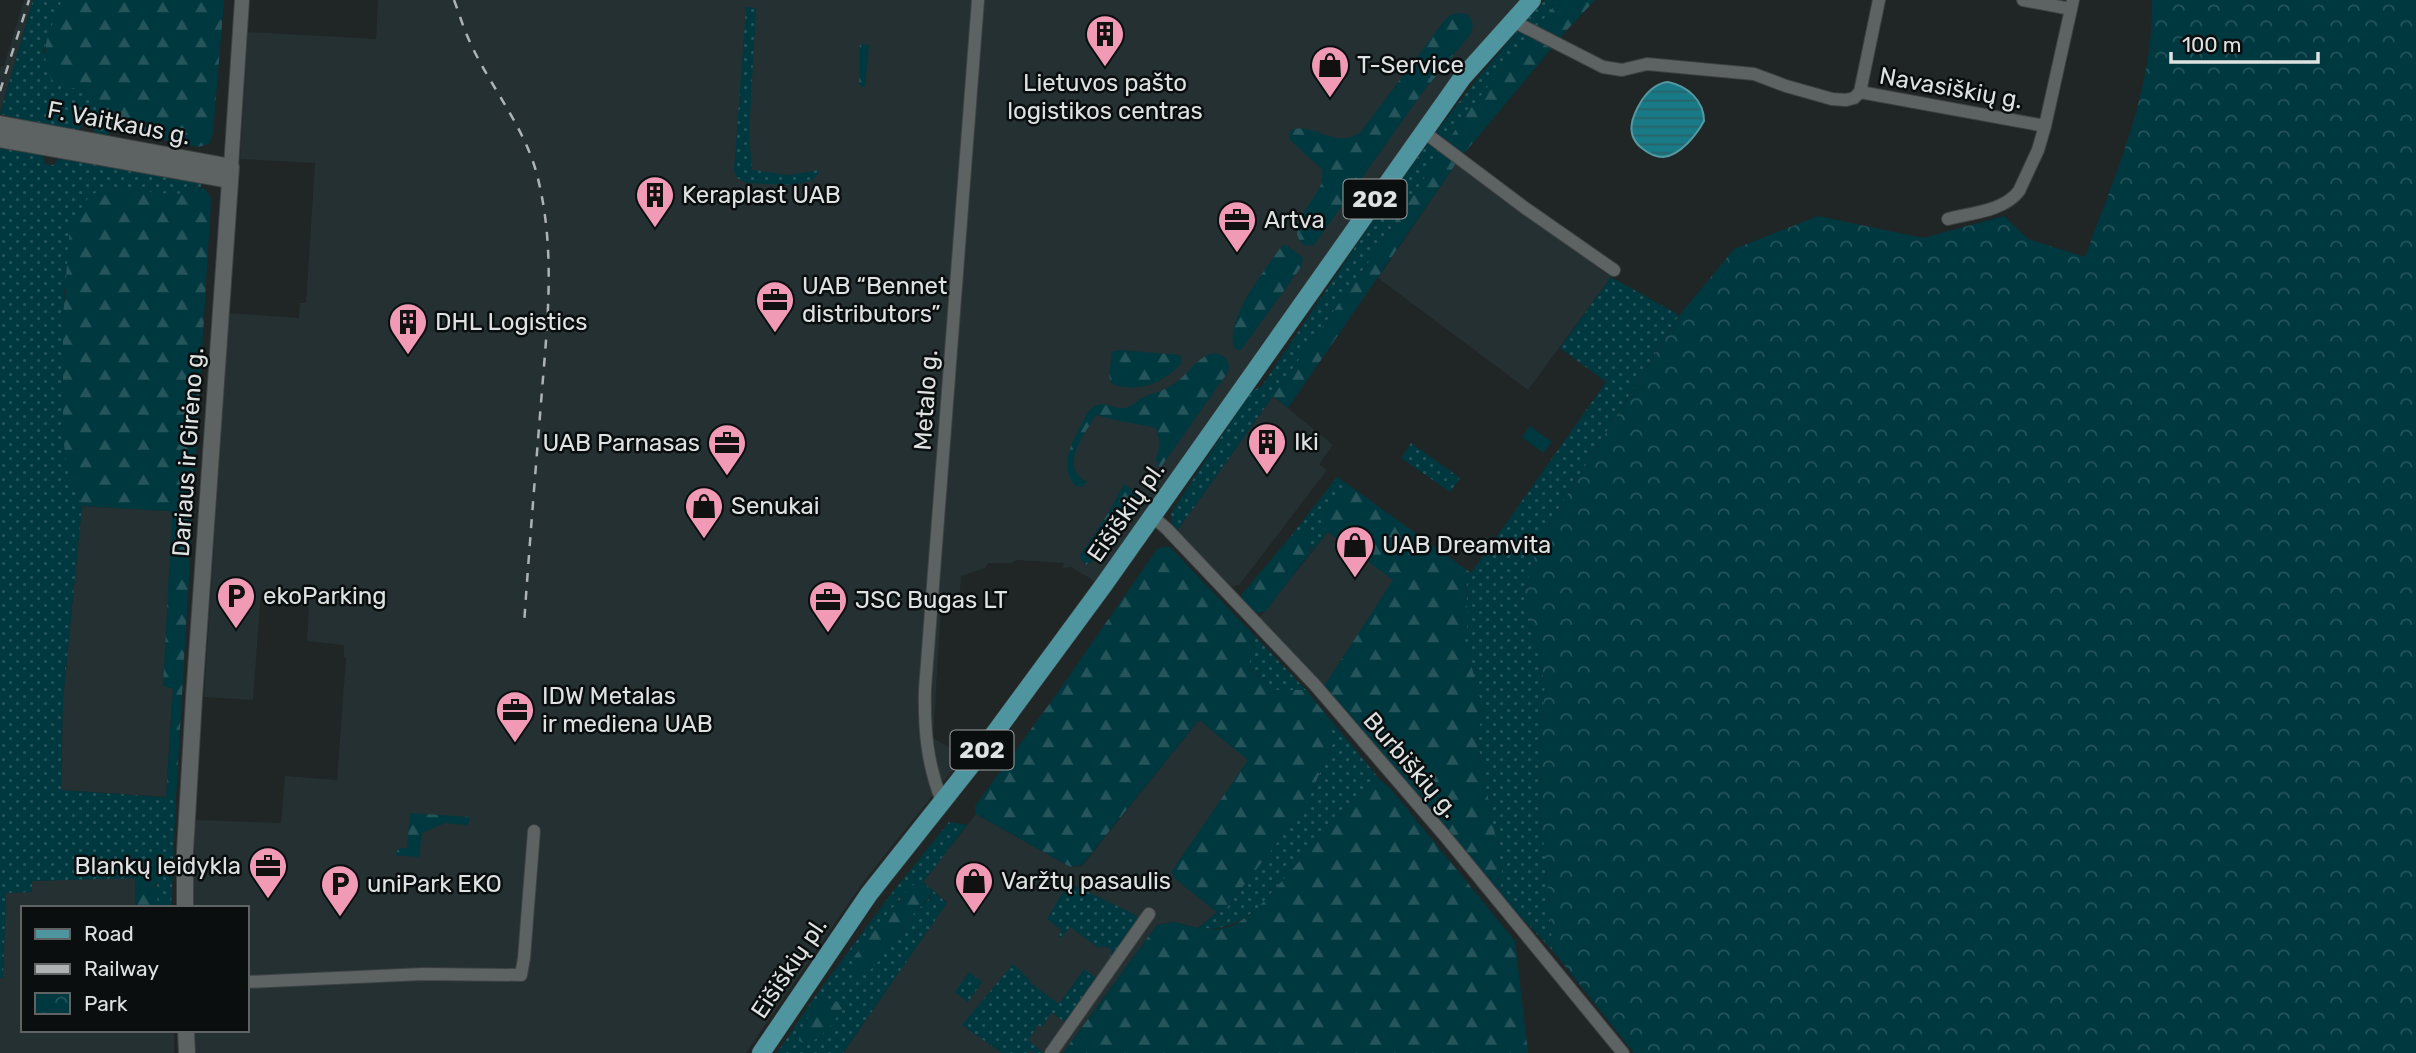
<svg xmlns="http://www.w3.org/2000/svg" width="2416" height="1053" font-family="Rubik,sans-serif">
<defs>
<pattern id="grass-dots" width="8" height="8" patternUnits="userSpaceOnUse" patternTransform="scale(1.75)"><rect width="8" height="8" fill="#003840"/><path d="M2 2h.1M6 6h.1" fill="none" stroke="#25545b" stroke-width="1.8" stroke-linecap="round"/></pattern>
<pattern id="forest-firs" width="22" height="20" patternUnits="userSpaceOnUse" patternTransform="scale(1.75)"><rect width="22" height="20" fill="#003840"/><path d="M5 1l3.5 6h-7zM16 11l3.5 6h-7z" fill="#25545b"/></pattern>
<pattern id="park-crowns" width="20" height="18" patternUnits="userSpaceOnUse" patternTransform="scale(1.75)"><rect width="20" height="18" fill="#003840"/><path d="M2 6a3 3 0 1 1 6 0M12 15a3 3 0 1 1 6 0" fill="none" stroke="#25545b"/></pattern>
<pattern id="water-rules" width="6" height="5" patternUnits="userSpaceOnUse" patternTransform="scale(1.75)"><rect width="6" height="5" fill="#177a86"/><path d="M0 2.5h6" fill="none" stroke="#2b6268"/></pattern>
</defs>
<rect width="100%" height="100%" fill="#202526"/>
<g fill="#243032">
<polygon points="24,0 33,0 0,113 0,70 1,66 4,66"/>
<polygon points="378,0 1522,0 1468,60 1437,98 1096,582 1071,567 1063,568 1064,563 1017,560 1011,563 988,563 985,568 961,576 960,594 942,593 933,738 964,756 864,881 746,1053 196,1053 195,1030 247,1030 247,908 193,908 195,820 281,823 285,776 337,780 346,658 344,657 344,645 307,641 309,607 297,605 298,593 261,590 253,700 204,697 229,313 299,318 300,303 306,303 315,163 240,159 248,32 376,39"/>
<polygon points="1457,162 1611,277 1528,390 1378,278"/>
<polygon points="1273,396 1333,445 1319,464 1327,470 1250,571 1239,585 1231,587 1177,531"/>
<polygon points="82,506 169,511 172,515 173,689 166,797 61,790 63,699"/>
<polygon points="1328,532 1394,580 1323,688 1259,618"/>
<polygon points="1199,720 1249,760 1172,871 1174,878 1217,912 1198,928 1174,922 1157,925 1063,1053 843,1053 947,902 923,882 976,814 1063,863 1071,867 1082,866"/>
<polygon points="130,877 135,878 135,908 23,908 23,1030 174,1030 174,1053 0,1053 0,978 3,978 6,893 32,881"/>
</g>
<g fill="url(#grass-dots)">
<polygon points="33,0 62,0 43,52 84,90 149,137 109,131 108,137 97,135 94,131 92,119 82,118 82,126 76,132 0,114"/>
<path d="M1545,0h14l-94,115 -78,121 -210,295 -5,-6 -1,-12 80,-122 10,-4c91,-134 175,-269 284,-387z"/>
<polygon points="746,7 756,8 749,134 752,170 789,175 819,170 818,174 813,180 794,185 746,183 737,178 734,171"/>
<polygon points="0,148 21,152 22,149 43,154 45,164 54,165 58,159 62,156 202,181 201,187 188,185 178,195 130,190 64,290 63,428 69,477 82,506 63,699 61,790 176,798 171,908 157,908 157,883 139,875 135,878 32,881 32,892 6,893 3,978 0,978"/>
<polygon points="1611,277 1679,315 1539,540 1524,594 1545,685 1538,776 1553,951 1500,895 1502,871 1476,734 1484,715 1465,640 1468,621 1466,586 1471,573 1606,382 1560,348"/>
<polygon points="1411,443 1460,478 1450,492 1401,458"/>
<path d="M1337,477l13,9c-9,3 -27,26 -27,36 0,4 2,6 5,10l-18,21 2,-7 -21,-10z"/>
<path d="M1251,632l55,58h-35l-22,-23c1,-13 6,-23 2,-35z"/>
<path d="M1328,717l53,64h-10l-115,129c-23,15 -30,20 -58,18l19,-16 7,-1 80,-103 30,-67z"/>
<polygon points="949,822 967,825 923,882 910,887 853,958 900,933 914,913 929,899 932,890 947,903 843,1053 777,1053 816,995 891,894"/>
<polygon points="1071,884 1136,915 1138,921 1111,959 1109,957 1112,953 1110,948 1102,946 1099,948 1070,927 1061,938 1059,937 1061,930 1047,919 1067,885"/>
<polygon points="1013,964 1030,980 1029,982 1059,1004 1084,969 1099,980 1068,1024 1051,1012 1042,1027 1038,1025 1028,1040 1043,1053 1034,1053 1030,1050 1028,1053 1002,1053 962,1025"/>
<polygon points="969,972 982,982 968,1002 955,992"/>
</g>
<g fill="url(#forest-firs)">
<path d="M62,0h162l-11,133 -4,11 -11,3 -49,-10 -65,-47 -30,-5c-18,-35 -5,-50 8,-85z"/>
<polygon points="1559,0 1595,0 1565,32 1457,162 1288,408 1273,396 1387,236 1465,115"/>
<path d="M1457,13l10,1c7,8 7,12 3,21l-45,54 -111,156 -8,1c-25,-16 10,-45 16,-64 0,-1 0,-10 1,-12l-32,-29 -2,-4 2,-7c26,-8 42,20 69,3l87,-116z"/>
<polygon points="860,44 869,45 865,87 861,87 859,83"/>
<path d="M188,185l17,4 6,9 -35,600 -10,-1 7,-108 -10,-3 9,-171 -3,-4 -87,-5 -13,-29 -4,-21 -2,-28v-111l7,-92 21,-31c28,-8 58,-2 87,1z"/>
<path d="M1282,245l6,1 15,12 -2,9 -60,83h-4l-4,-4c-4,-34 31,-73 49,-101z"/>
<path d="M1120,350l60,5 2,7c-15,20 -47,33 -71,21l-2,-7 3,-24z"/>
<path d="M1214,353c11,2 17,8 14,19l-67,95 -3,-1 -2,-7 4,-15 -4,-16c-21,-5 -40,-7 -60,-13 -11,18 -38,53 -9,67l-5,5 -7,-1c-16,-20 -4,-42 6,-61 4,-7 7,-17 16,-20 10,-3 17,4 26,3 8,0 13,-7 19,-10 8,-4 17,-6 25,-10 18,-8 28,-31 47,-35z"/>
<polygon points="1124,484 1138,493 1138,499 1097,558 1086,565 1079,557 1107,515"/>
<path d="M1350,486l121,87 -5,13 2,35 -3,19 19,75 -8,19 26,137 -2,24 -177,-207 70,-108 -65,-48c-3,-4 -5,-6 -5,-10 0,-10 18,-33 27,-36z"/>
<polygon points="1299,533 1307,534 1311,540 1310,553 1265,612 1256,613 1242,599 1242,594 1291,536"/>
<path d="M1163,547h7l81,85c4,13 -1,22 -2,36l22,22h35l22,27 6,24 -30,67 -80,103 -7,1 -43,-34 -2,-7 76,-111 -49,-40 -117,145 -11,2 -8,-4 -87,-49 -1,-8 83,-114 99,-143z"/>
<polygon points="1371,781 1381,781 1390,788 1515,941 1528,1053 1063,1053 1157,925 1174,922 1198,928 1219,929 1233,926 1256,910"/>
<polygon points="410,813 470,817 468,825 445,823 422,833 419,857 395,855 399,848 407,848"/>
<path d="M148,874c12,7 9,21 9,34h-22v-30l4,-3z"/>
<path d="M923,882l9,8c-4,11 -13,17 -21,27 -16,22 -25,39 -46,58l-13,-4 1,-13 37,-48 9,-8 11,-16z"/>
<path d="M828,998l10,4 4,7c-11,18 -17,25 -35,36l-8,-4c0,-16 16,-34 29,-43z"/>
</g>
<path fill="url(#park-crowns)" d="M2152,0h264v1053h-782l-81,-102 -15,-175 7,-91 -21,-91 15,-54 140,-224 55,-67 84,-33 105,22 81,-22 24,23 57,18c30,-82 69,-168 67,-257z"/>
<polygon fill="#003840" points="1530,426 1552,442 1543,453 1522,437"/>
<path fill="url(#water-rules)" stroke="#5399a2" stroke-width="2" d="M1668,82c19,4 36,18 36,39 -7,13 -24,35 -41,36 -7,0 -15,-4 -20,-8 -19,-14 -11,-33 -1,-49 7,-10 15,-17 26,-18z"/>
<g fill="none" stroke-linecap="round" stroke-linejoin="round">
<defs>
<g id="minor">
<polyline points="1879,0 1860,92 2045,126"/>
<polyline points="2023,0 2071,9"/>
<polyline points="1513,21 1603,67 1622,70 1647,64 1754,74 1786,86 1832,99 1846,100 1854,98 1860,92"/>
<polyline points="1424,132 1525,208 1614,270"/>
<path d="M1948,219c23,-6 56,-8 71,-28l19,-41 7,-24 28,-126"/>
<polyline points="1153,517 1167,529 1315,685 1445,836 1623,1053"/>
<path d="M942,801c-15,-37 -18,-72 -17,-112l53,-689"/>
<polyline points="247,982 423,974 521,975 524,958 534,831"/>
<polyline points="1051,1053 1149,914"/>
</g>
<polyline id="tertiary" points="231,167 242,0"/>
<g id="secondary">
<polyline points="0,124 231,167 194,698 185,852 185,908"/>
<polyline points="0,139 229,180"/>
<polyline points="186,1030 187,1053"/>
</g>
<polyline id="primary" points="761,1053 869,894 969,768 1103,586 1462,78 1532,0"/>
</defs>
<use href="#minor" stroke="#3d4142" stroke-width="14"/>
<use href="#tertiary" stroke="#3d4142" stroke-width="16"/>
<use href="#secondary" stroke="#3d4142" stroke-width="18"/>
<use href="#primary" stroke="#3d4142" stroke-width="19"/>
<use href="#minor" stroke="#5d6263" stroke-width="12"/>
<use href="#tertiary" stroke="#5d6263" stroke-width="14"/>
<use href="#secondary" stroke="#5d6263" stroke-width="16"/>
<use href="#primary" stroke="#4f959f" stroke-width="18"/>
<g stroke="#aeb2b2" stroke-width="2.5" stroke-dasharray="9 9" stroke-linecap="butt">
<path d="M454,0c5,13 9,27 15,40 20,45 53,83 67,131 21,77 11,154 5,232 -6,74 -12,148 -17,222"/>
<polyline points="0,91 29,0"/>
</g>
</g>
<defs>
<symbol id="building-pin" viewBox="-11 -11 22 30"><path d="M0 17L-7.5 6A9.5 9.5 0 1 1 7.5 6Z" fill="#f09ab6" stroke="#0b0e0e"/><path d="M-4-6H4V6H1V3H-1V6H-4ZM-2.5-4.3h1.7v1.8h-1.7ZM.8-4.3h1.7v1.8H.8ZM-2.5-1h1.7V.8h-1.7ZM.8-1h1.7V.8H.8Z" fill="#111"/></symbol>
<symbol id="shop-pin" viewBox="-11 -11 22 30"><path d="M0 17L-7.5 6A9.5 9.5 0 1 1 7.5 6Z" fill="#f09ab6" stroke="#0b0e0e"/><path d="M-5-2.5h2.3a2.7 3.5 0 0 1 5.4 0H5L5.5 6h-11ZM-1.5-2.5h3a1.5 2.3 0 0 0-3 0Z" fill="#111"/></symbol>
<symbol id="office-pin" viewBox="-11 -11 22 30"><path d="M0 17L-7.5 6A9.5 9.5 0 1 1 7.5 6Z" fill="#f09ab6" stroke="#0b0e0e"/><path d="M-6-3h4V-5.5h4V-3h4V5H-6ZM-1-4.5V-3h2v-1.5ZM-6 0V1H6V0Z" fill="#111"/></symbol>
<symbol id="parking-pin" viewBox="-11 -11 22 30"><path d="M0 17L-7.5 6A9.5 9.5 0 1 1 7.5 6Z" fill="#f09ab6" stroke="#0b0e0e"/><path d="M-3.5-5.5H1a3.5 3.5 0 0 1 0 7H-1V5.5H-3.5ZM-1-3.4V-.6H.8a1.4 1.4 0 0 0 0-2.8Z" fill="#111"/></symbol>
</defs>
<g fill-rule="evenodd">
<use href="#building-pin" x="1083" y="12" width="44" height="60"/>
<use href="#shop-pin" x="1308" y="43" width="44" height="60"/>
<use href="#building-pin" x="633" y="173" width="44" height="60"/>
<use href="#office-pin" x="1215" y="198" width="44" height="60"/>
<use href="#office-pin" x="753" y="278" width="44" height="60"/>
<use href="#building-pin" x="386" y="300" width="44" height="60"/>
<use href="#building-pin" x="1245" y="420" width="44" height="60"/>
<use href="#office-pin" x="705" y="421" width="44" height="60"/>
<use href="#shop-pin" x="682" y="484" width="44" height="60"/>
<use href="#shop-pin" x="1333" y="523" width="44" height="60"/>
<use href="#parking-pin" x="214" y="574" width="44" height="60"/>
<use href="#office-pin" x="806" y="578" width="44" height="60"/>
<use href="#office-pin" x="493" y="688" width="44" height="60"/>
<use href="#office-pin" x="246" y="844" width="44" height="60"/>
<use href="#shop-pin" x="952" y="859" width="44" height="60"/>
<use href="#parking-pin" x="318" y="862" width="44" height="60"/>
</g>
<g text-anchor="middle" stroke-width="5" stroke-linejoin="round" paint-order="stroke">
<g fill="#0b0e0e" stroke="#9fa2a2" stroke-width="2">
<rect x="1343.5" y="179.5" width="63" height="39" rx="5"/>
<rect x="950.5" y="730.5" width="63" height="39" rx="5"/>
</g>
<g font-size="23" font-weight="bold" fill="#dfe2e2">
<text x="1375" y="207">202</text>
<text x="982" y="758">202</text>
</g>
<g font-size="24" fill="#dfe2e2" stroke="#0b0e0e" text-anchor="start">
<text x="1357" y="73">T-Service</text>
<text x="1105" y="91" text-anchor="middle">Lietuvos pašto<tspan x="1105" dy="28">logistikos centras</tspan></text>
<text x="682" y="203">Keraplast UAB</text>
<text x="1264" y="228">Artva</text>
<text x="802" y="294">UAB “Bennet<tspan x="802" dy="28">distributors”</tspan></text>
<text x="435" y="330">DHL Logistics</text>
<text x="1294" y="450">Iki</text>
<text x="700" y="451" text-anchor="end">UAB Parnasas</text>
<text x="731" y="514">Senukai</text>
<text x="1382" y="553">UAB Dreamvita</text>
<text x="263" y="604">ekoParking</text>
<text x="855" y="608">JSC Bugas LT</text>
<text x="542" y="704">IDW Metalas<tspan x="542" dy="28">ir mediena UAB</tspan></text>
<text x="241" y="874" text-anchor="end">Blankų leidykla</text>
<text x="1001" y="889">Varžtų pasaulis</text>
<text x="367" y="892">uniPark EKO</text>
</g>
<g font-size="24" fill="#dfe2e2" stroke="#0b0e0e">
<text transform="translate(1951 88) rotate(10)" y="8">Navasiškių g.</text>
<text transform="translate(119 123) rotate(11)" y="8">F. Vaitkaus g.</text>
<text transform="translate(926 400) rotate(-86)" y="8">Metalo g.</text>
<text transform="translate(188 452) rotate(-86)" y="8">Dariaus ir Girėno g.</text>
<text transform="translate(1126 512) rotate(-55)" y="8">Eišiškių pl.</text>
<text transform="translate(1411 765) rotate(49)" y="8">Burbiškių g.</text>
<text transform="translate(789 968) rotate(-56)" y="8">Eišiškių pl.</text>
</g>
</g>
<rect x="21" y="906" width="228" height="126" fill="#0b0e0e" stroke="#606363" stroke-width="2"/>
<rect x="35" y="929" width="35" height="10" fill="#4f959f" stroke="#606363" stroke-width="2"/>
<text x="84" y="941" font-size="21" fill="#dfe2e2">Road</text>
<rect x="35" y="964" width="35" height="10" fill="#aeb2b2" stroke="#606363" stroke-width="2"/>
<text x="84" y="976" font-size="21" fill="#dfe2e2">Railway</text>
<rect x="35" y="993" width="35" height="21" fill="url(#park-crowns)" stroke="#606363" stroke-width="2"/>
<text x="84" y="1011" font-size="21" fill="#dfe2e2">Park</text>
<path d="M2171 52v10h147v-10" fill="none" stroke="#dfe2e2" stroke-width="3.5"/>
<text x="2182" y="52" font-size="21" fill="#dfe2e2" stroke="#0b0e0e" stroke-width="5" paint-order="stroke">100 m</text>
</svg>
